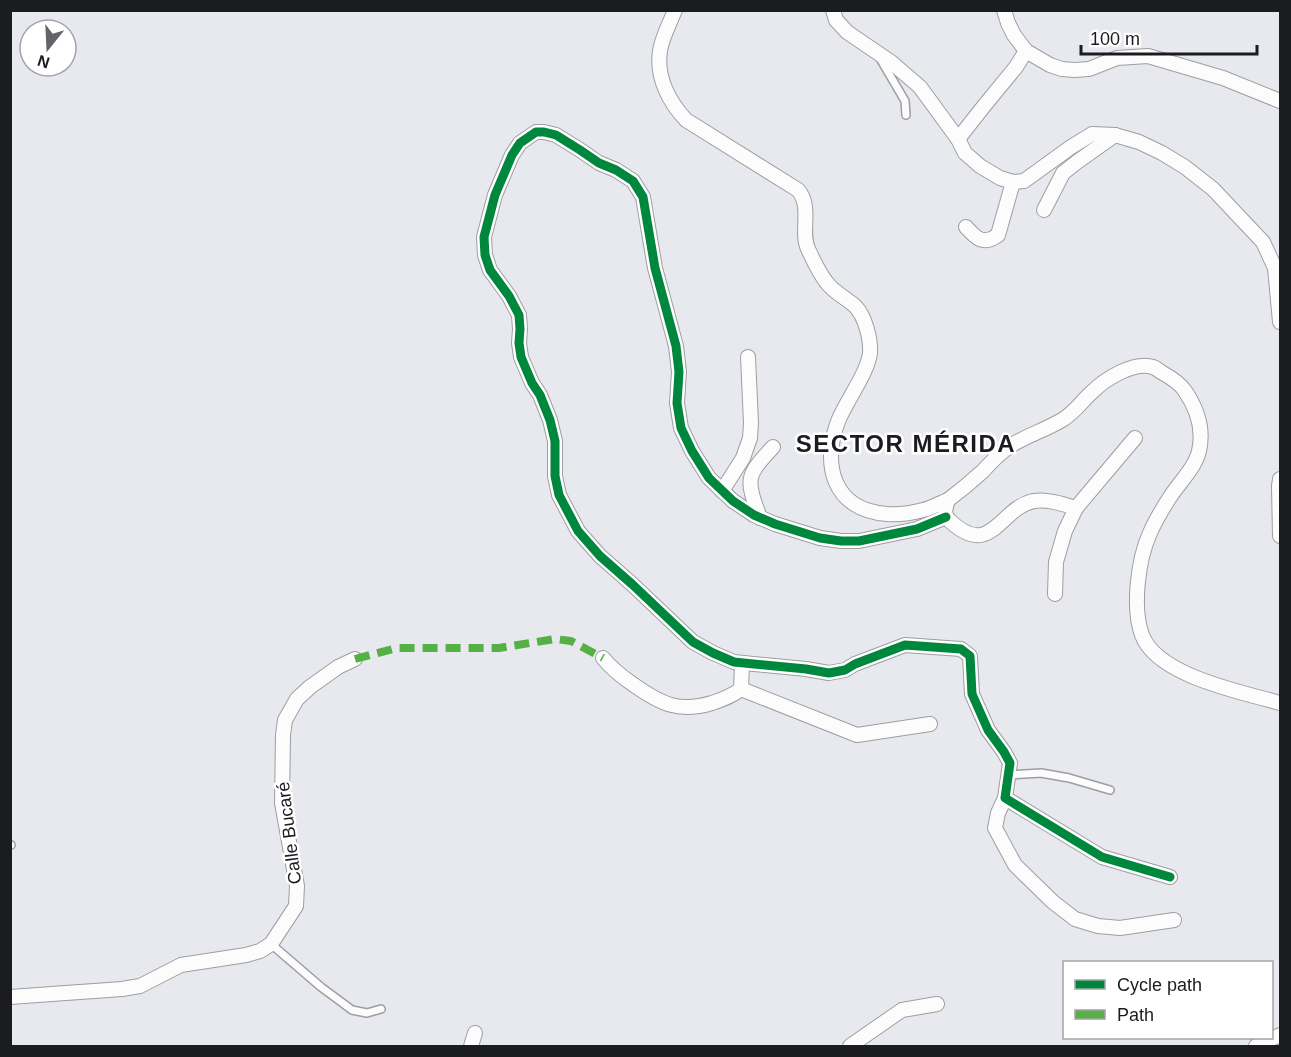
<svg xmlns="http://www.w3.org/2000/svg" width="1291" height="1057" font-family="Arial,sans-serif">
<rect width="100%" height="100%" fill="#e8e9ee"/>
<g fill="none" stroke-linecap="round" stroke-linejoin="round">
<defs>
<g id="lane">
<polyline points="881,60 905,101 906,115"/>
<polyline points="1008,775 1041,773 1069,778 1110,790"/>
<polyline points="10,845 11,845"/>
<polyline points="271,944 321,987 352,1010 367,1013 381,1009"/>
</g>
<g id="street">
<path d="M675,10c-5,13 -13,27 -15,41 -4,26 9,51 26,69l112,70c15,17 1,43 11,61 5,11 11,23 18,32 9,11 19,15 28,23 10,10 16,33 15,47 -2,19 -23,47 -31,66 -18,44 -7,91 48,95 11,1 25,-1 36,-4 9,-2 17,-7 25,-10"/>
<polyline points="833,10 836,20 847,32 891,62 920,87 958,139 965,153 980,166 1000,178 1013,182 1024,181 1071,147 1092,134 1115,135 1139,142 1162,153 1185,167 1213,189 1263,242 1275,268 1280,322"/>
<polyline points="1004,10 1008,23 1014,35 1026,51 1050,65 1062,69 1075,70 1089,69 1117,58 1148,56 1223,78 1280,101"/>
<polyline points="958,139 984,106 1016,67 1026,51"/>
<polyline points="1044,210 1063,173 1077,162 1115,135"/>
<path d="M966,227c10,11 17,19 32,8l15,-53"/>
<polyline points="1280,479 1279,486 1280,536"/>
<polyline points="722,491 743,458 750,438 751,423 748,357"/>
<polyline points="1076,508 1135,438"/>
<polyline points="946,517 917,529 859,541 841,541 820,538 775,524 754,515 733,501 709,478 692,451 681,428 677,403 679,372 676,346 655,268 643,197 633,181 616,170 599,163 580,150 556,135 544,132 536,132 520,143 512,155 495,195 484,237 485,255 490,270 509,296 519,315 520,329 519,343 521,357 532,383 540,395 550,420 555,441 555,476 559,495 578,531 600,556 633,585 693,642 713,653 734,662 806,669 829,673 845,670 855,664 905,645 961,649 970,656 972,694 988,730 1004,752 1010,763 1005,798 1102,857 1170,877"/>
<path d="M760,518c-14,-39 -15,-41 13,-71"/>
<path d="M1055,594l1,-32 9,-31 11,-23c-13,-4 -28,-9 -42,-7 -34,6 -42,59 -84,20 -7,-7 -5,-12 -2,-21 12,-9 24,-19 35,-29 8,-9 17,-18 27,-25 16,-10 35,-16 52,-26 12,-7 20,-19 30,-28 13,-13 42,-31 61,-25 3,1 5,3 8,5 9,5 19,11 24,19 13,19 19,38 14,60 -4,17 -20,32 -29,46 -7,11 -15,24 -20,36 -12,26 -18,75 -8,102 15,41 100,57 138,68"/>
<path d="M603,658c9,11 19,19 31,27 27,19 45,28 78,18 12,-4 20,-7 29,-14l1,-25"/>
<polyline points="741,689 857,735 930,724"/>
<polyline points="1005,798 998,813 995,828 1015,865 1053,902 1075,919 1098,926 1120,928 1174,920"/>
<polyline points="10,997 122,989 140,986 181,965 246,955 260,951 271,944 296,906 297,886 282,803 283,735 285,720 297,699 310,687 338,667 355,659"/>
<polyline points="471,1046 475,1033"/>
<polyline points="850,1046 902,1010 937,1004"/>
<polyline points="1256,1046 1280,1035"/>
</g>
</defs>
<use href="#lane" stroke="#9d9ea2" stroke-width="10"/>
<use href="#street" stroke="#9d9ea2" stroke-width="16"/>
<use href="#lane" stroke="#fcfcfc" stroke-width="7"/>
<use href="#street" stroke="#fcfcfc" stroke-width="14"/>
<polyline stroke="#55b145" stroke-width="8" stroke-dasharray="15 8" stroke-linecap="butt" points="355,659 397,648 499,648 555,639 571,641 603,658"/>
<defs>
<polyline id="cycleway" points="946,517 917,529 859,541 841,541 820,538 775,524 754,515 733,501 709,478 692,451 681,428 677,403 679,372 676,346 655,268 643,197 633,181 616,170 599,163 580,150 556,135 544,132 536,132 520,143 512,155 495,195 484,237 485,255 490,270 509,296 519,315 520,329 519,343 521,357 532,383 540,395 550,420 555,441 555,476 559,495 578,531 600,556 633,585 693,642 713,653 734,662 806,669 829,673 845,670 855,664 905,645 961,649 970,656 972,694 988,730 1004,752 1010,763 1005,798 1102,857 1170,877"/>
</defs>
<use href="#cycleway" stroke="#fff" stroke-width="13"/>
<use href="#cycleway" stroke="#00873e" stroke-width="9"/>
</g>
<g text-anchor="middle" stroke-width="5" stroke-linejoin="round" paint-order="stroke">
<g font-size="18" fill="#1b1c20" stroke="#fff">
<text transform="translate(289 833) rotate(-97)" y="6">Calle Bucaré</text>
</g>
<g font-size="24" font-weight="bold" letter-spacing="1.5" fill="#1b1c20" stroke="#fff">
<text x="906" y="452">SECTOR MÉRIDA</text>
</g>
</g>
<rect width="1291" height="1057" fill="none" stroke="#1b1c20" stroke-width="24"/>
<rect x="1063" y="961" width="210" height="78" fill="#ffffff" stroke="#a4a4a6" stroke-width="1.5"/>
<rect x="1075" y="980" width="30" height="9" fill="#00873e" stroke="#a4a4a6" stroke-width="1.5"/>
<text x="1117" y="991" font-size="18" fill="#1b1c20">Cycle path</text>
<rect x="1075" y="1010" width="30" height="9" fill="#55b145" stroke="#a4a4a6" stroke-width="1.5"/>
<text x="1117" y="1021" font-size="18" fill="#1b1c20">Path</text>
<g transform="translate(48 48) rotate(198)"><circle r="28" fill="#ffffff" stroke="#a4a4a6" stroke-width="1.5"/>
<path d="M0-4.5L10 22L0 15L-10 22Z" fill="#636468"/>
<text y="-9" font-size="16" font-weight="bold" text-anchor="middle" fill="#1b1c20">N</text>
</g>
<path d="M1081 45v9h176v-9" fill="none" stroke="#1b1c20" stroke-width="3"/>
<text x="1090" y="45" font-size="18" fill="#1b1c20" stroke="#ffffff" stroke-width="4.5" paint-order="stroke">100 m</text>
</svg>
